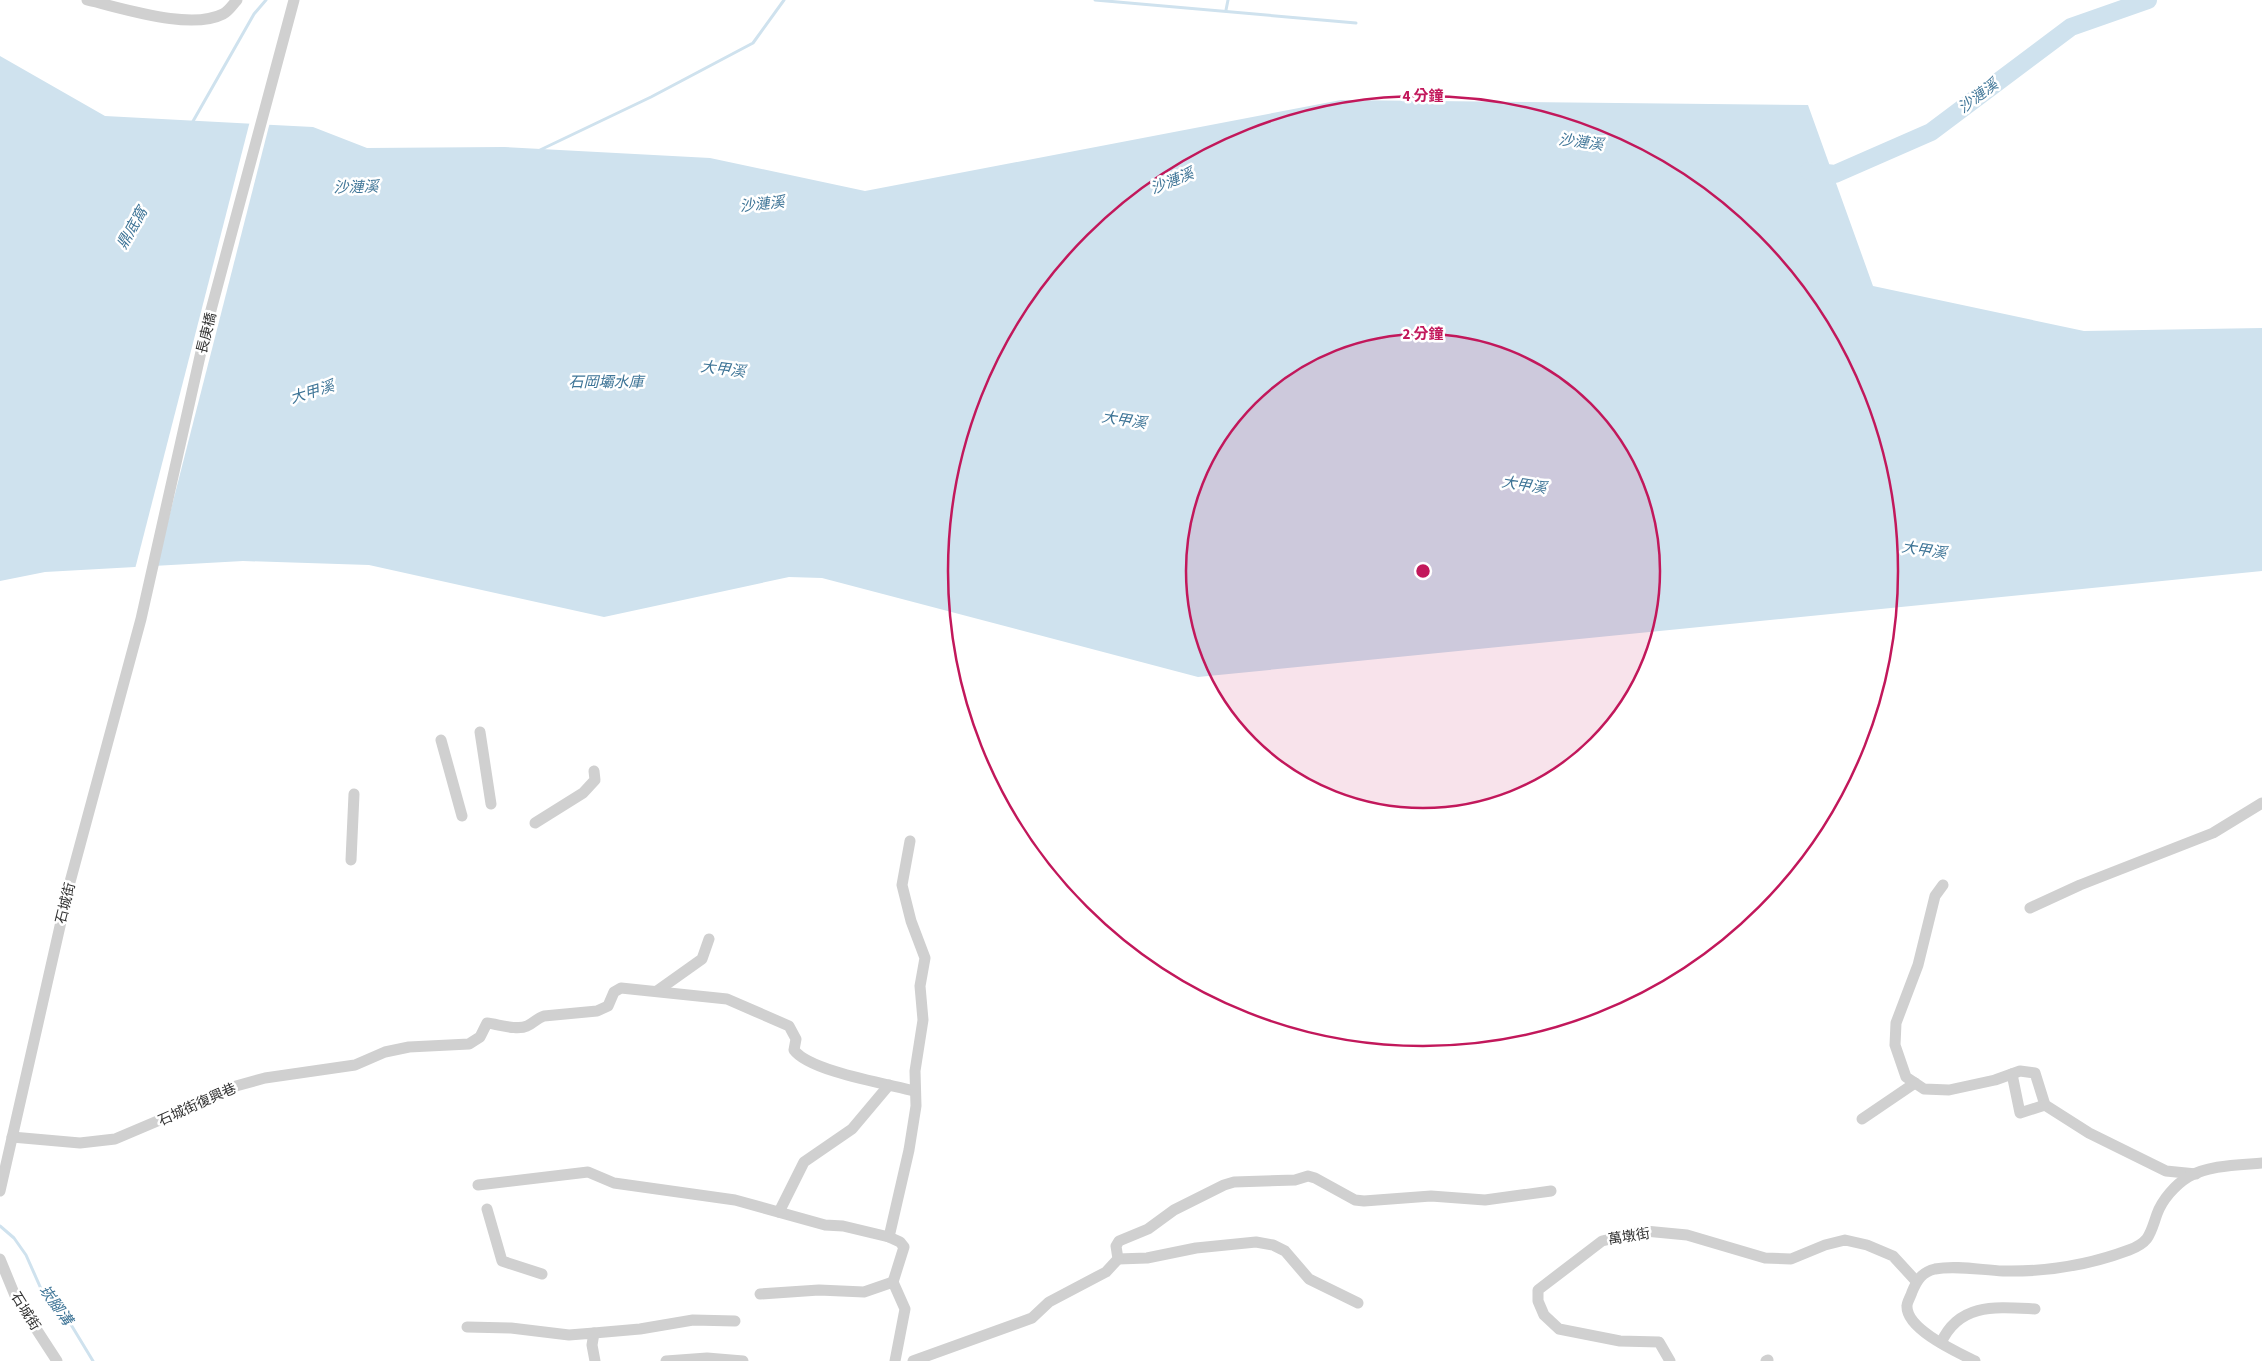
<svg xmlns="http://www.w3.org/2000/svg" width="2262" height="1361" font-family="'Source Sans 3','Noto Sans TC',sans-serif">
<rect width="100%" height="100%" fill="#fff"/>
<polygon fill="#cfe2ee" points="0,56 105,116 313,127 367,148 504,147 710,158 865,191 1341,100 1808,105 1873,286 2084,331 2262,328 2262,571 1198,677 822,578 789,577 604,617 369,565 243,561 45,572 0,581"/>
<polygon fill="#fff" points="250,121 270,122 156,568 135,569"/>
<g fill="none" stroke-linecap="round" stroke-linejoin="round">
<g stroke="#cfe2ee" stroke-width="3">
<polyline points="1095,0 1356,23"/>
<polyline points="1226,10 1228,0"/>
<polyline points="192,123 254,14 266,0"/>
<polyline points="540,150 651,97 753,43 784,0"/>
<polyline points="0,1226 14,1238 26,1255 42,1291 70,1323 93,1361"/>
</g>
<polyline stroke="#cfe2ee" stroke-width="18" points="1809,171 1835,174 1931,132 2071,27 2148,0"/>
<g stroke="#d0d0d0" stroke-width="11">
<path d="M87,0c36,8 103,31 136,14 6,-3 10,-10 14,-14"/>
<polyline points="480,732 491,804"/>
<polyline points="441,740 462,816"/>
<polyline points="535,823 583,793 595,780 594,771"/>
<polyline points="351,860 354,794"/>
<polyline points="1943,885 1935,896 1918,965 1896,1023 1895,1045 1906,1077 1924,1089 1949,1090 1995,1080 2020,1071 2035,1073 2045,1105 2089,1133 2166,1171 2196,1174"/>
<polyline points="2030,908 2080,885 2213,833 2262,803"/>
<polyline points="657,991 702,959 709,939"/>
<polyline points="2012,1074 2020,1113 2045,1105"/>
<polyline points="1862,1119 1915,1083"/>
<path d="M12,1137l68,6 35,-4 99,-42 22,-11 29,-8 90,-13 30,-13 24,-5 60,-3 11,-7 7,-14c11,1 30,8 40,3 7,-3 10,-8 17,-10l53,-5 11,-5 6,-14 7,-4 106,11 62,27 7,13 -2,11c15,21 93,34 120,41"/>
<polyline points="478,1185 588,1172 614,1183 735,1200 825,1225 843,1226 889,1237"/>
<polyline points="0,1191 70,882 141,619 207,325 294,0"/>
<polyline points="487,1209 502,1261 542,1274"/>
<polyline points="779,1212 804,1162 852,1129 889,1085"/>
<polyline points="0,1259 16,1298 57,1361"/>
<polyline points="1118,1259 1147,1258 1196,1248 1256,1242 1273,1245 1285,1251 1309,1279 1358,1303"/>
<polyline points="760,1294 819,1290 864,1292 893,1282"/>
<polyline points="467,1327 511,1328 569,1335 594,1333 592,1345 595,1361"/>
<polyline points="594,1333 640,1329 693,1320 735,1321"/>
<path d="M1941,1343c18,-41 57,-36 94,-34"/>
<polyline points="666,1361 707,1358 743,1361"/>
<polyline points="895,1361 905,1309 893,1282 904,1247 900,1242 889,1237 909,1150 916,1106 915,1071 923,1020 920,986 925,958 911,921 902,885 910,841"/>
<polyline points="913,1361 1032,1318 1049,1302 1106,1272 1118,1259 1116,1246 1119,1241 1148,1229 1174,1210 1224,1185 1234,1182 1295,1180 1308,1176 1315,1178 1355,1200 1364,1201 1431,1196 1485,1200 1551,1191"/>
<polyline points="1670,1361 1659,1342 1620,1341 1559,1329 1544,1315 1538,1301 1538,1290 1602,1241 1645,1231 1687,1235 1765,1258 1791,1259 1825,1245 1845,1240 1867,1245 1893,1256 1916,1281"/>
<polyline points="1766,1361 1768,1360"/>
<path d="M1975,1361c-18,-9 -69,-32 -68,-55 0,-4 4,-10 5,-14 5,-12 10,-20 23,-23 21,-4 46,1 68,2 43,1 86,-6 126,-21 21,-8 21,-16 28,-36 5,-14 18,-29 31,-37 20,-12 51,-12 74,-14"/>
</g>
</g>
<circle cx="1423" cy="571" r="237" fill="#c2185b" fill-opacity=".12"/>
<g fill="none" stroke="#c2185b" stroke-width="2.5">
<circle cx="1423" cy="571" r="237"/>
<circle cx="1423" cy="571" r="475"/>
</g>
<g text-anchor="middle" stroke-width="5" stroke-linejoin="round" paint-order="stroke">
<g font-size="14" fill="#333" stroke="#fff">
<text transform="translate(206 333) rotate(-76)" y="5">長庚橋</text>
<text transform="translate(65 903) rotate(-76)" y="5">石城街</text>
<text transform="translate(197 1104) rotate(-24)" y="5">石城街復興巷</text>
<text transform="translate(1629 1236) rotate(-9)" y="5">萬墩街</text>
<text transform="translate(26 1311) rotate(58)" y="5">石城街</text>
</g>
<g font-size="15" font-style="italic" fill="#3f7597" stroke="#fff">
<text transform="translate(1978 96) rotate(-37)" y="5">沙漣溪</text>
<text transform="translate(1581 142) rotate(7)" y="5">沙漣溪</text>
<text transform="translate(1172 181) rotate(-22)" y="5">沙漣溪</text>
<text transform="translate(356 187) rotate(-1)" y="5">沙漣溪</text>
<text transform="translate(762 204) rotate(-6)" y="5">沙漣溪</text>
<text transform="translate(132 228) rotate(-60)" y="5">鼎底窩</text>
<text transform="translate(723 369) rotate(7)" y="5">大甲溪</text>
<text x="606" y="387">石岡壩水庫</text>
<text transform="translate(312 392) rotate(-17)" y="5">大甲溪</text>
<text transform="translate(1124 420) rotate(9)" y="5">大甲溪</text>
<text transform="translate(1524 485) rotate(9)" y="5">大甲溪</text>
<text transform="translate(1924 550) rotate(9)" y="5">大甲溪</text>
<text transform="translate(56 1305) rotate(54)" y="5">崁腳溝</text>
</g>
</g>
<circle cx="1423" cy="571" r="8" fill="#c2185b" stroke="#fff" stroke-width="2.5"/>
<g font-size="15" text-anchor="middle" font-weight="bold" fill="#c2185b" stroke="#fff" stroke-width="5" stroke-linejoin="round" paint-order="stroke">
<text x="1423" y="101">4 分鐘</text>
<text x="1423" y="339">2 分鐘</text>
</g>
</svg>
